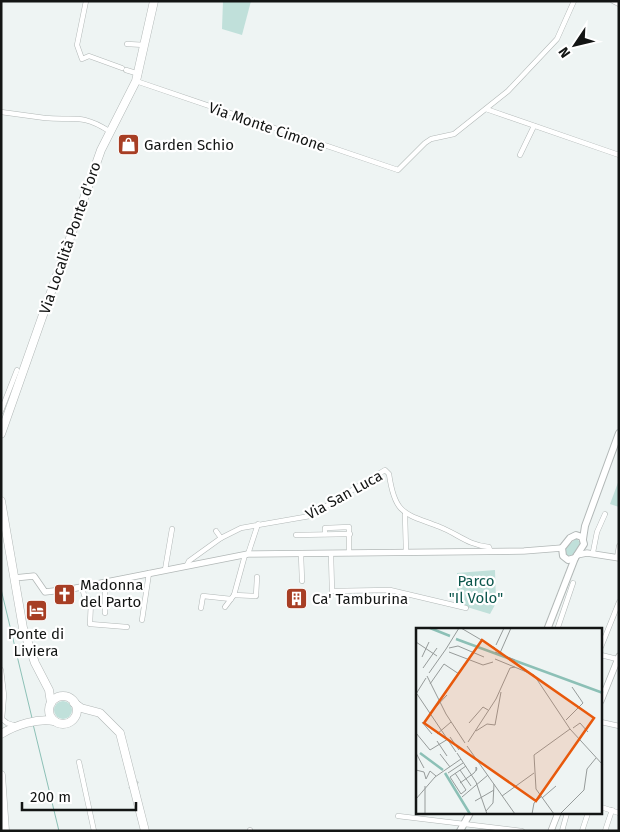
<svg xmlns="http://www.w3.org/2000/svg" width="620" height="832" font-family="'Fira Sans',sans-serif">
<rect width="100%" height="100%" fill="#eef4f3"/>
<g fill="#c0e0da">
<polygon points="223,1 251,1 242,35 222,29"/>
<polygon points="619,480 619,507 610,504"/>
<polygon points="576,538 581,543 571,557 566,556 564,550"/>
<polygon points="495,570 496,603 490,614 457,604 457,573"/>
<circle cx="63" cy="710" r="9"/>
</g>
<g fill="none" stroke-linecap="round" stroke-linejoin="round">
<g stroke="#8cc0b6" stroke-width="1">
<polyline points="1,589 32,718"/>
<polyline points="33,724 59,831"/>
</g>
<polyline stroke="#cdd3d2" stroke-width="4.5" stroke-dasharray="4.5 2" stroke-linecap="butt" points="130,789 138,780"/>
<defs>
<g id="minor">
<polyline points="86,1 77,45 82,59 89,56 122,68"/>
<polyline points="613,1 619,4"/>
<polyline points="127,44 145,45"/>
<polyline points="126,70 139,74"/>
<polyline points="136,81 398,170 425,143 431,139 454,134 508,91 557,39 574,1"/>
<polyline points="486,109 619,155"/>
<path d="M1,112c15,2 29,4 44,6 29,3 36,-5 64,13"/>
<polyline points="520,155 534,126"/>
<polyline points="1,411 17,370"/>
<polyline points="405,514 406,552"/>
<polyline points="216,531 221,538"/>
<polyline points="325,534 325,528 349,527 349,553"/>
<polyline points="296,535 350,534"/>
<polyline points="593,552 597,532 605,514"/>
<polyline points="248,554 258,524"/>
<polyline points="301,554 302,581"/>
<polyline points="331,554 332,591 390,590 466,608"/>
<polyline points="617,558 619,546"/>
<path d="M187,565l2,-4 32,-23 20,-10 69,-12 75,-46 4,4c6,42 16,39 51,53 18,7 28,18 49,20l1,3"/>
<polyline points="165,570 172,529"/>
<polyline points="82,587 84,595 91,601 90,624 127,627"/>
<polyline points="234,595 256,596 257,577"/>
<polyline points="225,607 234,595 245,555"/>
<polyline points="201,608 203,596 231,599"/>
<polyline points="105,613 105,583"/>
<polyline points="142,620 149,573"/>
<polyline points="557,630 573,583"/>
<polyline points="601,647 619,602"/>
<polyline points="601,655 617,659"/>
<polyline points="1,670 4,695 2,719 7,723 16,726"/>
<polyline points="601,722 619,726"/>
<polyline points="79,762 94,831"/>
<polyline points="601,807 619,813"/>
<polyline points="398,816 522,831"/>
<polyline points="250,831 250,830"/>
<polyline points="562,831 567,813"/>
<polyline points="582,831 588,813"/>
<polyline points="605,831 612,810"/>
</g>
<g id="tertiary">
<polyline points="577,555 587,553 619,558"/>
<polyline points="14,578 34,576 45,592 71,589 248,554 524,551 562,548"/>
<polyline points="601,701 619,656"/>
<polyline points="551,831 558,813"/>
</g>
<g id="secondary">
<polygon points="576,535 582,537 584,544 575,558 568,560 563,556 562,548 570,538"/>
<polyline points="583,539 585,526 619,433"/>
<polyline points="547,630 575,558"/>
<polyline points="460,831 470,813"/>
</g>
<g id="primary">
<polyline points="1,434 101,150 136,81 154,1"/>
<polyline points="1,501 23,628 35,663 49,690 51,703"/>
<circle cx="63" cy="710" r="14"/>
<polyline points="74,703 81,708 100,713 120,733 145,831"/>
<path d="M1,734c15,-9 36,-16 53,-13"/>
<polyline points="1,775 5,831"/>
</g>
</defs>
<use href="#minor" stroke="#b2b8b7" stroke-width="5.5"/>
<use href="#tertiary" stroke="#b2b8b7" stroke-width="7"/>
<use href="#secondary" stroke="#b2b8b7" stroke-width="8"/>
<use href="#primary" stroke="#b2b8b7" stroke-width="9"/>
<use href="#minor" stroke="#fff" stroke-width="4.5"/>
<use href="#tertiary" stroke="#fff" stroke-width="5.5"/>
<use href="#secondary" stroke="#fff" stroke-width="6"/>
<use href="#primary" stroke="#fff" stroke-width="8"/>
</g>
<defs>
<symbol id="shop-square" viewBox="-11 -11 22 22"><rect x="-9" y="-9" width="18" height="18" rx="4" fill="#a73e24" stroke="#fff"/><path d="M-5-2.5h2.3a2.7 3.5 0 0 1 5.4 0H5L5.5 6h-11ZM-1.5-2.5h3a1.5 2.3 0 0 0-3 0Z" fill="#fff"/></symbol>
<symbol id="church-square" viewBox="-11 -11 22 22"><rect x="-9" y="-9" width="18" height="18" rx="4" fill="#a73e24" stroke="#fff"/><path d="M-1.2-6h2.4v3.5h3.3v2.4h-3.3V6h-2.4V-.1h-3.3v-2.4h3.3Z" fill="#fff"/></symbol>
<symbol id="building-square" viewBox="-11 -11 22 22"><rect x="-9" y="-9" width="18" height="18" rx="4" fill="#a73e24" stroke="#fff"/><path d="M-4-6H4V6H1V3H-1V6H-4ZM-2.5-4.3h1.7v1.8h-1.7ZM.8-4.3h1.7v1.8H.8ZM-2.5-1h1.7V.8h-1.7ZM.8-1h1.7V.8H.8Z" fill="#fff"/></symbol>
<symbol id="hotel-square" viewBox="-11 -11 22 22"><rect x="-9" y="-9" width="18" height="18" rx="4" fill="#a73e24" stroke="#fff"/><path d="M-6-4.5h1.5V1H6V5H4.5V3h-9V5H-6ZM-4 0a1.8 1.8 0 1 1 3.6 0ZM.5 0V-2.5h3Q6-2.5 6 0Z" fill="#fff"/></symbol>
</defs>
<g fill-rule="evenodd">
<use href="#shop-square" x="116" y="132" width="25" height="25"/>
<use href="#church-square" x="52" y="582" width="25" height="25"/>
<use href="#building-square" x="284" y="586" width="25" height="25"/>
<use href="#hotel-square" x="24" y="598" width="25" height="25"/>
</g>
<g text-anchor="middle" stroke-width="4.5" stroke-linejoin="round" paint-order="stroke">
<g font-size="15" fill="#131514" stroke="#fff">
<text transform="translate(267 127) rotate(19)" y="5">Via Monte Cimone</text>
<text transform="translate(70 238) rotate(-71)" y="5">Via Località Ponte d'oro</text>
<text transform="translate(344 495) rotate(-29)" y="5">Via San Luca</text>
</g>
<g font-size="15" fill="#131514" stroke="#fff" text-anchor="start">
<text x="144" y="150">Garden Schio</text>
<text x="80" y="590">Madonna<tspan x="80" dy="17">del Parto</tspan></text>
<text x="312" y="604">Ca' Tamburina</text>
<text x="36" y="639" text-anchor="middle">Ponte di<tspan x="36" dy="17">Liviera</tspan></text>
</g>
<g font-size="15" fill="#0c564c" stroke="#fff">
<text x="476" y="586">Parco<tspan x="476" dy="17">"Il Volo"</tspan></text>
</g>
</g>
<g transform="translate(416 628)">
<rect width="186" height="186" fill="#eef4f3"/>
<path fill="none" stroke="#8cc0b6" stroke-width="2.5" d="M14,0l20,8M40,11l147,54M4,125l23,17M29,145l25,41"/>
<path fill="none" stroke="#969b9a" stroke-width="1" d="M45,0l34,20M0,14l21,14M80,17l8,-17M33,20l9,-2 26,11M30,21l13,-21M33,24l34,13 10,-3M79,24l20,8M84,25l11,-25M6,29l7,-15M79,31l39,16 36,54 33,36M28,36l15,10M7,40l14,-20M13,45l17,-24M11,48l19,38 19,29M14,56l14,-20M0,66l10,-16M1,66l39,58M14,85l17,-18M150,92l17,-17 -11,-16M6,94l10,12M53,95l14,-16 5,3M157,100l7,-5 8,9M60,103l11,-7 8,1 6,-33M0,105l14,17 18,-11M21,106l14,-12M34,109l9,13M21,113l10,15M52,114l28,-43 14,-31 5,-1M51,118l48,68M0,125l8,15M41,125l19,29 11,32M24,126l10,13M0,142l8,2 2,7 4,-8 6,5M44,142l11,16M32,145l15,-10M39,145l11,17 -5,4 -11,-17 16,-11M44,155l14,-10 3,-4 -1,-2v4M86,168l32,-23M46,169l26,-22M126,170l14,-12M0,171l19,-22 26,-18M59,173l19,-11M70,183l7,-8 1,-19M9,186v-28M116,186l2,-11 7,-6M138,186l-18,-25 -2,-34 36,-26M144,186l24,-24 3,-21 9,-11"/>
<path fill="#e8590c" fill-opacity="0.15" stroke="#e8590c" stroke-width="2.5" d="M66,12l112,78 -58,83 -112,-78z"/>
<rect width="186" height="186" fill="none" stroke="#131514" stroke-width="2.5"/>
</g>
<rect width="620" height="832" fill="none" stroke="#131514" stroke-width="5"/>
<g transform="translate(575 45) rotate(235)" stroke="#ffffff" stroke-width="4" paint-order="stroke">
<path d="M0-4L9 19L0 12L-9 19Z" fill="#131514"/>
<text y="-8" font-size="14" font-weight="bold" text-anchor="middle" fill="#131514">N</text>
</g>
<path d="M22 802v8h114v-8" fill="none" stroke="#131514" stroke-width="2.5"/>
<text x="30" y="802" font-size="15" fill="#131514" stroke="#ffffff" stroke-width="4" paint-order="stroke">200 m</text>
</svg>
